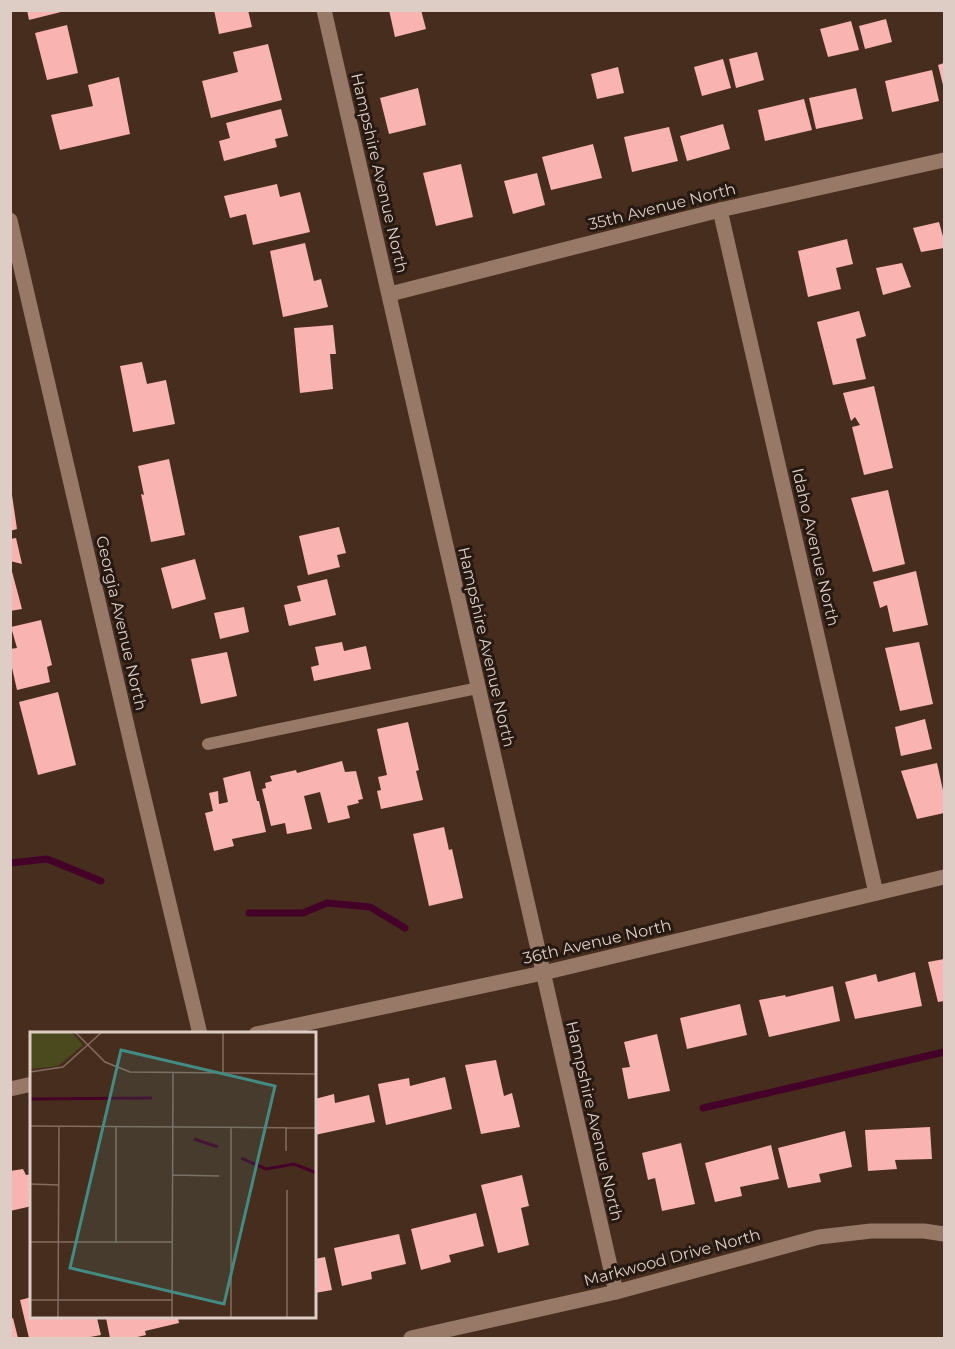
<svg xmlns="http://www.w3.org/2000/svg" width="955" height="1349" font-family="Montserrat,sans-serif">
<rect width="100%" height="100%" fill="#472d1e"/>
<g fill="none" stroke-linecap="round" stroke-linejoin="round">
<g stroke="#450228" stroke-width="7">
<polyline points="10,863 47,859 101,881"/>
<polyline points="249,913 303,913 327,903 370,907 405,928"/>
<polyline points="703,1108 944,1052"/>
</g>
</g>
<g fill="#f9b3b0">
<polygon points="27,10 65,10 65,11 29,20"/>
<polygon points="214,10 248,10 252,27 219,34"/>
<polygon points="389,10 421,10 426,29 395,37"/>
<polygon points="886,19 892,42 865,49 859,26"/>
<polygon points="851,21 859,50 828,57 820,29"/>
<polygon points="67,25 78,73 47,80 35,33"/>
<polygon points="268,44 282,100 211,118 202,81 238,72 233,52"/>
<polygon points="757,52 764,80 736,88 729,59"/>
<polygon points="723,59 731,88 702,96 694,67"/>
<polygon points="944,63 944,89 938,65"/>
<polygon points="618,67 624,93 597,99 591,74"/>
<polygon points="932,70 939,101 892,112 885,81"/>
<polygon points="119,77 130,134 60,150 51,115 93,106 88,85"/>
<polygon points="418,88 426,125 389,134 380,98"/>
<polygon points="856,88 863,119 816,129 809,98"/>
<polygon points="804,99 812,130 765,141 758,110"/>
<polygon points="281,109 288,136 275,139 277,147 224,161 219,141 230,138 226,123"/>
<polygon points="723,124 730,149 687,161 680,136"/>
<polygon points="669,127 678,161 632,172 624,137"/>
<polygon points="593,144 602,178 551,190 542,157"/>
<polygon points="461,164 473,217 436,226 423,173"/>
<polygon points="537,173 545,205 513,214 504,181"/>
<polygon points="277,184 280,197 300,192 310,232 253,245 246,214 230,218 224,196"/>
<polygon points="939,222 944,240 944,248 921,252 913,228"/>
<polygon points="847,239 853,264 836,268 841,289 808,297 798,251"/>
<polygon points="305,243 314,281 321,279 328,307 283,317 270,251"/>
<polygon points="902,263 911,287 883,295 876,268"/>
<polygon points="859,311 866,336 856,339 866,379 833,385 817,322"/>
<polygon points="333,325 336,354 330,354 333,389 300,393 294,328"/>
<polygon points="142,362 147,384 166,380 175,424 133,432 120,366"/>
<polygon points="874,386 893,468 864,475 852,427 860,425 855,417 851,421 843,393"/>
<polygon points="169,459 185,535 151,542 141,494 144,495 138,466"/>
<polygon points="888,490 905,564 873,572 851,498"/>
<polygon points="10,495 12,495 17,529 10,531"/>
<polygon points="339,527 346,553 337,555 340,567 308,575 299,536"/>
<polygon points="16,538 22,564 10,561 10,539"/>
<polygon points="195,559 206,599 172,609 161,568"/>
<polygon points="10,564 22,609 10,611"/>
<polygon points="916,571 928,625 893,632 887,605 880,608 873,582"/>
<polygon points="327,579 336,615 289,626 284,605 301,601 297,586"/>
<polygon points="244,607 249,632 220,639 214,613"/>
<polygon points="41,620 52,665 47,667 50,682 17,690 10,659 10,649 17,648 11,627"/>
<polygon points="342,642 344,651 366,646 371,669 314,681 311,667 319,665 315,647"/>
<polygon points="919,642 933,704 900,711 885,648"/>
<polygon points="227,652 237,696 201,704 191,659"/>
<polygon points="58,692 76,765 38,775 19,702"/>
<polygon points="925,719 932,749 901,756 895,727"/>
<polygon points="408,722 419,770 416,771 423,800 381,809 377,791 381,790 378,777 387,775 377,729"/>
<polygon points="342,761 345,772 356,771 363,799 358,800 359,803 347,806 350,818 328,823 320,792 304,796 312,829 287,834 285,823 271,826 262,789 266,788 265,783 272,781 270,776 296,770 297,773"/>
<polygon points="937,763 944,795 944,813 917,819 901,771"/>
<polygon points="250,771 257,801 259,801 266,832 232,839 234,846 214,851 205,813 213,811 209,793 218,791 219,804 228,802 223,778"/>
<polygon points="444,827 449,850 452,849 463,898 429,906 413,834"/>
<polygon points="944,959 944,1001 938,1002 928,962"/>
<polygon points="915,972 922,1006 855,1019 845,982 876,974 878,982"/>
<polygon points="833,986 840,1021 769,1037 759,1000 785,995 786,997"/>
<polygon points="740,1004 747,1035 687,1049 680,1018"/>
<polygon points="657,1034 670,1091 628,1099 622,1068 630,1067 624,1042"/>
<polygon points="496,1060 504,1096 512,1093 520,1127 481,1134 465,1065"/>
<polygon points="445,1077 452,1109 386,1125 378,1084 409,1078 410,1086"/>
<polygon points="334,1094 335,1103 369,1095 375,1122 315,1135 315,1099"/>
<polygon points="930,1127 932,1159 895,1160 897,1169 868,1171 865,1130"/>
<polygon points="845,1131 852,1167 819,1174 821,1182 788,1188 778,1148"/>
<polygon points="681,1143 695,1204 662,1211 655,1178 648,1180 642,1153"/>
<polygon points="771,1145 779,1179 740,1187 742,1196 715,1202 705,1163"/>
<polygon points="23,1169 26,1175 32,1174 32,1206 10,1211 10,1171"/>
<polygon points="522,1175 529,1206 521,1208 529,1245 498,1253 481,1185"/>
<polygon points="476,1213 484,1246 449,1255 451,1262 421,1270 411,1229"/>
<polygon points="399,1234 406,1264 371,1272 372,1279 342,1286 334,1248"/>
<polygon points="325,1257 332,1290 315,1293 315,1259"/>
<polygon points="32,1297 32,1318 97,1318 101,1335 85,1338 29,1338 20,1300"/>
<polygon points="13,1318 18,1338 10,1338 10,1319"/>
<polygon points="106,1318 178,1318 179,1323 145,1331 146,1335 133,1338 110,1338"/>
</g>
<g fill="none" stroke-linecap="round" stroke-linejoin="round">
<polyline stroke="#987968" stroke-width="12" points="208,744 478,688"/>
<g stroke="#987968" stroke-width="15">
<polyline points="324,10 616,1292"/>
<polyline points="720,210 876,893"/>
<polyline points="10,220 134,756 200,1034"/>
<polyline points="390,294 720,210 944,160"/>
<polyline points="411,1338 616,1292 819,1237 871,1231 924,1231 944,1234"/>
</g>
<g stroke="#987968" stroke-width="15">
<polyline points="256,1034 543,973 944,877"/>
<polyline points="10,1089 32,1084"/>
</g>
</g>
<g text-anchor="middle" stroke-width="6" stroke-linejoin="round" paint-order="stroke">
<g font-size="16" fill="#decdc4" stroke="#251912">
<text transform="translate(380 173) rotate(77)" y="6">Hampshire Avenue North</text>
<text transform="translate(662 206) rotate(-14)" y="6">35th Avenue North</text>
<text transform="translate(816 547) rotate(77)" y="6">Idaho Avenue North</text>
<text transform="translate(122 623) rotate(77)" y="6">Georgia Avenue North</text>
<text transform="translate(487 647) rotate(77)" y="6">Hampshire Avenue North</text>
<text transform="translate(597 941) rotate(-13)" y="6">36th Avenue North</text>
<text transform="translate(595 1121) rotate(77)" y="6">Hampshire Avenue North</text>
<text transform="translate(672 1257) rotate(-15)" y="6">Markwood Drive North</text>
</g>
</g>
<g transform="translate(30 1032)">
<rect width="286" height="286" fill="#472d1e"/>
<path d="M0,0h41l12,13 -25,21 -28,3z" fill="#4a4a1e"/>
<path fill="none" stroke="#450228" stroke-width="3" d="M0,67l122,-1M164,107l24,8M211,126l25,11 28,-5 23,9"/>
<path fill="none" stroke="#836d60" stroke-width="1.5" d="M45,0l30,30 25,10 187,2M0,40l33,-5 39,-35M193,40v-40M0,94l287,2M201,95v191M256,95v24M143,143l46,1M0,152l29,1M257,158v128M0,210h142M86,211v-116M0,268h142M28,286l1,-192M142,286l1,-246"/>
<path fill="#438c84" fill-opacity="0.15" stroke="#438c84" stroke-width="3" d="M91,18l154,36 -51,218 -154,-36z"/>
<rect width="286" height="286" fill="none" stroke="#decdc4" stroke-width="3"/>
</g>
<rect width="955" height="1349" fill="none" stroke="#decdc4" stroke-width="24"/>
</svg>
